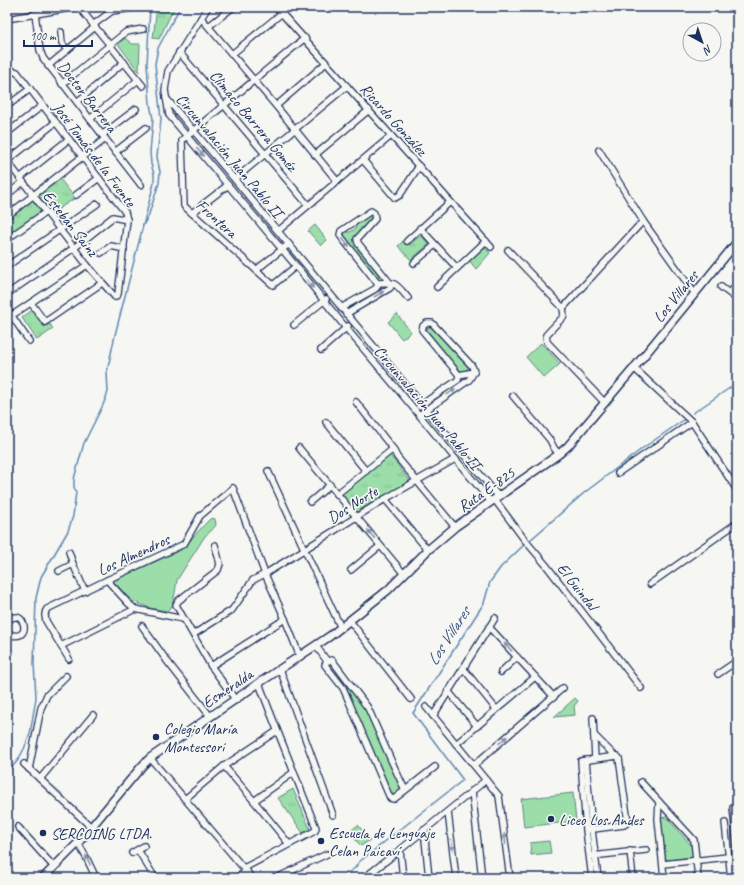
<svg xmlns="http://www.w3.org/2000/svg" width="744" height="885" font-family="Caveat,sans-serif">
<defs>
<pattern id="park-tufts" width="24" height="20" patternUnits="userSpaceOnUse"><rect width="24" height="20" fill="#9cdea9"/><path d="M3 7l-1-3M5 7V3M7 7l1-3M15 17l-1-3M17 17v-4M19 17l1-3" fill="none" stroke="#86bf94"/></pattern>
</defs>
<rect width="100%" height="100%" fill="#f6f6f2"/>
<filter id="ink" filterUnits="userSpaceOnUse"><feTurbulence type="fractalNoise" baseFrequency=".025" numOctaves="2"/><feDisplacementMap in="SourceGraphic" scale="8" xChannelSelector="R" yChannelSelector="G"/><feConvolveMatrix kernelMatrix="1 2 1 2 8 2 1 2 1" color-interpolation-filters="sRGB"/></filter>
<g filter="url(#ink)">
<g fill="#9cdea9" stroke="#5c8684">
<polygon points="125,38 132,44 140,44 139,72 118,44"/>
<polygon points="371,214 373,214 373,218 355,239 355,243 357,247 380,277 378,279 344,235 346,232 350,232 355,229 357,224"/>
<polygon points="315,225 327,240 321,246 308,231"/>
<polygon points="397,314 411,332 402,339 388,322"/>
<polygon points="431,327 468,367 466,371 463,374 426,329"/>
<polygon points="541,343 560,364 544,378 526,357"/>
<path d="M211,518l4,1 1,6 -4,5 -7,6 -28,44 -2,13 -3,13 -5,5 -17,-3 -18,-7 -19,-20 68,-31c11,-10 19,-22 30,-32z"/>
<polygon points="349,685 368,710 403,789 394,796 392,796 346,688"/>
<polygon points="575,698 578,701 574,706 575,715 554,717"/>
<polygon points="573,793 576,821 524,827 521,799"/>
<polygon points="666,817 691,845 693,857 666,860 660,818"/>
<polygon points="358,825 370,840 361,846 349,832"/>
<polygon points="549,841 551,853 531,855 530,843"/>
</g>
<g fill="url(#park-tufts)" stroke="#5c8684">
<polygon points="157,7 176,7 172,12 159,39 153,38"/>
<polygon points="60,179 75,198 54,212 50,208 7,238 7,219"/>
<polygon points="421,235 429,244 411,260 398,246 404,240 409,245"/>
<polygon points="483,247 486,249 490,253 476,269 469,260"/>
<polygon points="32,310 44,327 50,324 53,329 37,340 22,318"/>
<polygon points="389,454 410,481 355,513 339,493"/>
<polygon points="293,789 310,829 303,833 278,798"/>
</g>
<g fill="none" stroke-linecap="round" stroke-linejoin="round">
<g stroke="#5e88b1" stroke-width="1.5">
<polyline points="143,225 148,217 159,183 160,172 157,157 161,119 155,64 158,48 180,7"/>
<polyline points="693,413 737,383"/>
<polyline points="529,541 584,493 643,448 685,419"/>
<polyline points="7,773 18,760 24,749 30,734 36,698 34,663 36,598 41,577 68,531 73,516 76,492 74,487 74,479 84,443 103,405 108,392 107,372 115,335 154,183 154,174 151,164 150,152 153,119 150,104 147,64 150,7"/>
<polyline points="340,878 355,868 359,862 463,780 413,713 484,603 490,582 501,567 526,543"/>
</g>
<defs>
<g id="minor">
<polyline points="79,7 143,86"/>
<polyline points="208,7 168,71 165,90 169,115 296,266 346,328 415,410 491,502"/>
<polyline points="276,7 491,247"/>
<polyline points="35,14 40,50 43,58 141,185"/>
<polyline points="201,18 276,106 337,181"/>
<polyline points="7,19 76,7"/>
<polyline points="93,25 112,11 140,7"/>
<polyline points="209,26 233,7"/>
<polyline points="61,32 62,43 67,50"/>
<polyline points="179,52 308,205"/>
<polyline points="232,54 282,13"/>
<polyline points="48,66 95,27"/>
<polyline points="7,71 13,71 17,72 125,212 127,220 118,294 115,297 87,265 7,161"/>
<polyline points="7,78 13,71"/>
<polyline points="62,84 126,32 143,29"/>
<path d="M166,98c112,132 222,266 333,399"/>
<polyline points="77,102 124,62"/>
<polyline points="7,106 30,89"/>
<polyline points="276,106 326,63"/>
<polyline points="90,119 138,80"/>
<polyline points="7,133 43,105"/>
<polyline points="102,135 136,109"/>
<polyline points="115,152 146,128"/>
<polyline points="315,155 369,110"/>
<polyline points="363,160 395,198 400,195 419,166"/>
<polyline points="7,161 56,122"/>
<polyline points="20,178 69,139"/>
<polyline points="235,179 347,86"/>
<polyline points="7,195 23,182"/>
<polyline points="76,195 99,178"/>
<polyline points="192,213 228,185"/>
<polyline points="7,216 105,139"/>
<polyline points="643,221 695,294"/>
<polyline points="420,228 457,268"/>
<polyline points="278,231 391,136"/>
<polyline points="7,239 46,212"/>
<polyline points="407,241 450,202"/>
<polyline points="508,250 563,308 564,316 546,335 547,342 605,403"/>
<polyline points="101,253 111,246 124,249"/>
<polyline points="414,263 435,245"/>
<polyline points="7,266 97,204"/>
<polyline points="296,266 273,285 184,206 182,140 305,38"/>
<polyline points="256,270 289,244"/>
<path d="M377,283c20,-1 18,0 31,15"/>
<polyline points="437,287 486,241"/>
<polyline points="721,287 737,299"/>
<polyline points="730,293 737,284"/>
<polyline points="7,294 74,248 113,217 127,220"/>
<polyline points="31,303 45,322 102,283"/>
<polyline points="341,308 375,289 377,287 378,284 342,238 340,235 341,231 371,211 374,213 375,219 357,239 358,243 390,283 391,286 390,288 346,314"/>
<polyline points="563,308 643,221 599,150"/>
<polyline points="7,309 29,341"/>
<polyline points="11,316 87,265"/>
<polyline points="294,325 326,299"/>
<polyline points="321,350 348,326"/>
<polyline points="634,368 692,422 737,490"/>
<polyline points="459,375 474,372"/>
<polyline points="513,396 550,440 554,448 559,454"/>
<polyline points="356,402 393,449 397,457 455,527"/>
<polyline points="419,415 469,380 474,372 472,366 432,323 427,323 423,326 422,330 459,375 458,380 419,406"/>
<polyline points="326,422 366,471"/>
<polyline points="299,448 404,574"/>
<polyline points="268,471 341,628"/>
<polyline points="618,473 692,422"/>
<polyline points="337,494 393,449"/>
<polyline points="385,499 428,550"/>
<polyline points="495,500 524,539 546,565 641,688"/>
<polyline points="310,502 330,485"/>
<polyline points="215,545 220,564 218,570 178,601 176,605 211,666 235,699"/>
<polyline points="69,552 73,564 85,591"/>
<polyline points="351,570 380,546"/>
<polyline points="59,571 73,564"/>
<polyline points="107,580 128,603 135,609 183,619"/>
<polyline points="650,584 737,523"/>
<polyline points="350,621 411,699"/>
<path d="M7,622c15,-18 27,18 5,13l-5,-4"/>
<polyline points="142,626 167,661 210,716"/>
<polyline points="489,627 554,697"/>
<polyline points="194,634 232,610 253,580 265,574 385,499 455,459"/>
<polyline points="61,646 135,609"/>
<polyline points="316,646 327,661 325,665 343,688 347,697 390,798 394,799 435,767"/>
<path d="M69,659l-23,-38c-1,-5 -2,-8 1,-12l60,-29 77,-36 16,-28 33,-28 32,86 20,45 15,38"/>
<polyline points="327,661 332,660 368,708 391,760 405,790"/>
<polyline points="211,666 285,619"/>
<polyline points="463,668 496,709"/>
<polyline points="280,669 333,815"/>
<polyline points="501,672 517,657"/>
<polyline points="718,674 737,661"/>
<polyline points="448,691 477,726"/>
<polyline points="426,707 499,796 510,878"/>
<polyline points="433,716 495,618"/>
<polyline points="593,718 595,759"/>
<polyline points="594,735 615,756"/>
<polyline points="456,744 535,677"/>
<polyline points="150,758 252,878"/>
<polyline points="586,760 592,830 598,878"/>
<polyline points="24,764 91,827"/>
<polyline points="474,765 563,688"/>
<polyline points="224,766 254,801 289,844"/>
<polyline points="29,769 41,708 47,695 66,676"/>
<polyline points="40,779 93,715"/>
<polyline points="641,782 694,840 698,878"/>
<polyline points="472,791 482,878"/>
<polyline points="185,799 224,766 277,731"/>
<polyline points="254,801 294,772"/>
<polyline points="659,802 658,819 664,878"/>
<polyline points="733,808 737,845"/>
<polyline points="448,812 456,878"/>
<polyline points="725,823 731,878"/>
<polyline points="18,827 54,867"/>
<polyline points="424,830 429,878"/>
<polyline points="586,830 624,825 628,822 619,758 617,756 581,761 586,830 592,878"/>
<polyline points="78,843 86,857 96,878"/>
<polyline points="138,850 155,878"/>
<polyline points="400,850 403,878"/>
<polyline points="630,851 633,878"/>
<polyline points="132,853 144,846"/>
<polyline points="592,856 646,850"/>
<polyline points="663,864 737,856"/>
<path d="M244,868l67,-35 4,-2 1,-3c-19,-49 -39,-97 -57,-145"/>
<polyline points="236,878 247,871"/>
<polyline points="276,878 327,854"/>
<polyline points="364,878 400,850 486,780"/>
</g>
<polyline id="major" points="43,878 78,843 142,766 150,758 259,683 330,636 388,590 428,550 455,527 559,454 568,446 634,368 737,242"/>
</defs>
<use href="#minor" stroke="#1b2f5e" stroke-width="8"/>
<use href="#major" stroke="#1b2f5e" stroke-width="10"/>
<use href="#minor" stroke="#f6f6f2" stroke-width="5.5"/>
<use href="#major" stroke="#f6f6f2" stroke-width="7"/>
</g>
<defs><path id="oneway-solid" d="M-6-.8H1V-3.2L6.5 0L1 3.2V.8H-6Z"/></defs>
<g fill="#8892a8">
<use href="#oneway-solid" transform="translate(200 152) rotate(50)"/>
<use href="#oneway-solid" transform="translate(346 243) rotate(53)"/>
<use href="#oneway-solid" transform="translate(310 284) rotate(51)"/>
<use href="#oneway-solid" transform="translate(379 294) rotate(-30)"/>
<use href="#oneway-solid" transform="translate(451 392) rotate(-35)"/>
<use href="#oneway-solid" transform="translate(371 534) rotate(-130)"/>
<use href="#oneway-solid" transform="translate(508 647) rotate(-133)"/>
<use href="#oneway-solid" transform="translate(503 740) rotate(-41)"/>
<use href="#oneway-solid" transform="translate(505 839) rotate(-97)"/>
<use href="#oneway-solid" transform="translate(452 845) rotate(84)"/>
<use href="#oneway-solid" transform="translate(88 860) rotate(-116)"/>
</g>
</g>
<g fill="#1b2f5e" stroke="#f6f6f2" stroke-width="1.5">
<circle cx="156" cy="737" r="4"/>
<circle cx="551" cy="819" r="4"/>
<circle cx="43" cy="833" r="4"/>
<circle cx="321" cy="841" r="4"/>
</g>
<g text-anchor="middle" stroke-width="3.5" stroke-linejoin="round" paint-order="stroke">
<g font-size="16" fill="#1b2f5e" stroke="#f6f6f2">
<text transform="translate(88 96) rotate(52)" y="6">Doctor Barrera</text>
<text transform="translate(394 119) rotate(48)" y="6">Ricardo González</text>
<text transform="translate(254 120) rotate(50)" y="6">Climaco Barrera Goméz</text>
<text transform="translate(95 154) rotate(53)" y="6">José Tomás de la Fuente</text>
<text transform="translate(230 155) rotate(50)" y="6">Circunvalación Juan Pablo II</text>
<text transform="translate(217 218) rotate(42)" y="6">Frontera</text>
<text transform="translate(71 223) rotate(52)" y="6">Esteban Sainz</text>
<text transform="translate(675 296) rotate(-51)" y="6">Los Villares</text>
<text transform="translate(428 407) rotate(50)" y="6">Circunvalación Juan Pablo II</text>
<text transform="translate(486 489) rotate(-35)" y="6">Ruta E-825</text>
<text transform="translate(352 504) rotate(-32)" y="6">Dos Norte</text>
<text transform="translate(133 554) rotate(-25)" y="6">Los Almendros</text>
<text transform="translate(578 586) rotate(52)" y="6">El Guindal</text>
<text transform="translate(227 688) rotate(-34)" y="6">Esmeralda</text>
</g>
<g font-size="16" fill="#1b2f5e" stroke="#f6f6f2" text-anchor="start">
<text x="164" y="734">Colegio María<tspan x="164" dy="18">Montessori</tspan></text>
<text x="559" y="825">Liceo Los Andes</text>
<text x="329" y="838">Escuela de Lenguaje<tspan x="329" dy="18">Celan Paicaví</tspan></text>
<text x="51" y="839">SERCOING LTDA.</text>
</g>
<g font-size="17" font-style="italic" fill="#375481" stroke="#f6f6f2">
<text transform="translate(448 636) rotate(-57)" y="6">Los Villares</text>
</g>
</g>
<rect width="744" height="885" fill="none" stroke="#f6f6f2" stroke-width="24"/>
<rect x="12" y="12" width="720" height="861" fill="none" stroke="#1b2f5e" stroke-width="1.5" filter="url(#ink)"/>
<g transform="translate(702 42) rotate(140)"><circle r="19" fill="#f6f6f2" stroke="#9ea6b7"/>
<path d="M0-3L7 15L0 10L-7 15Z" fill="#1b2f5e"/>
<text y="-6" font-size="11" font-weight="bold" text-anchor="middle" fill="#1b2f5e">N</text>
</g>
<path d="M24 40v6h68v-6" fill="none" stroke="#1b2f5e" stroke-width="2"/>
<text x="30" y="40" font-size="12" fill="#1b2f5e" stroke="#f6f6f2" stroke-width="3" paint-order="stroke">100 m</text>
</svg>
